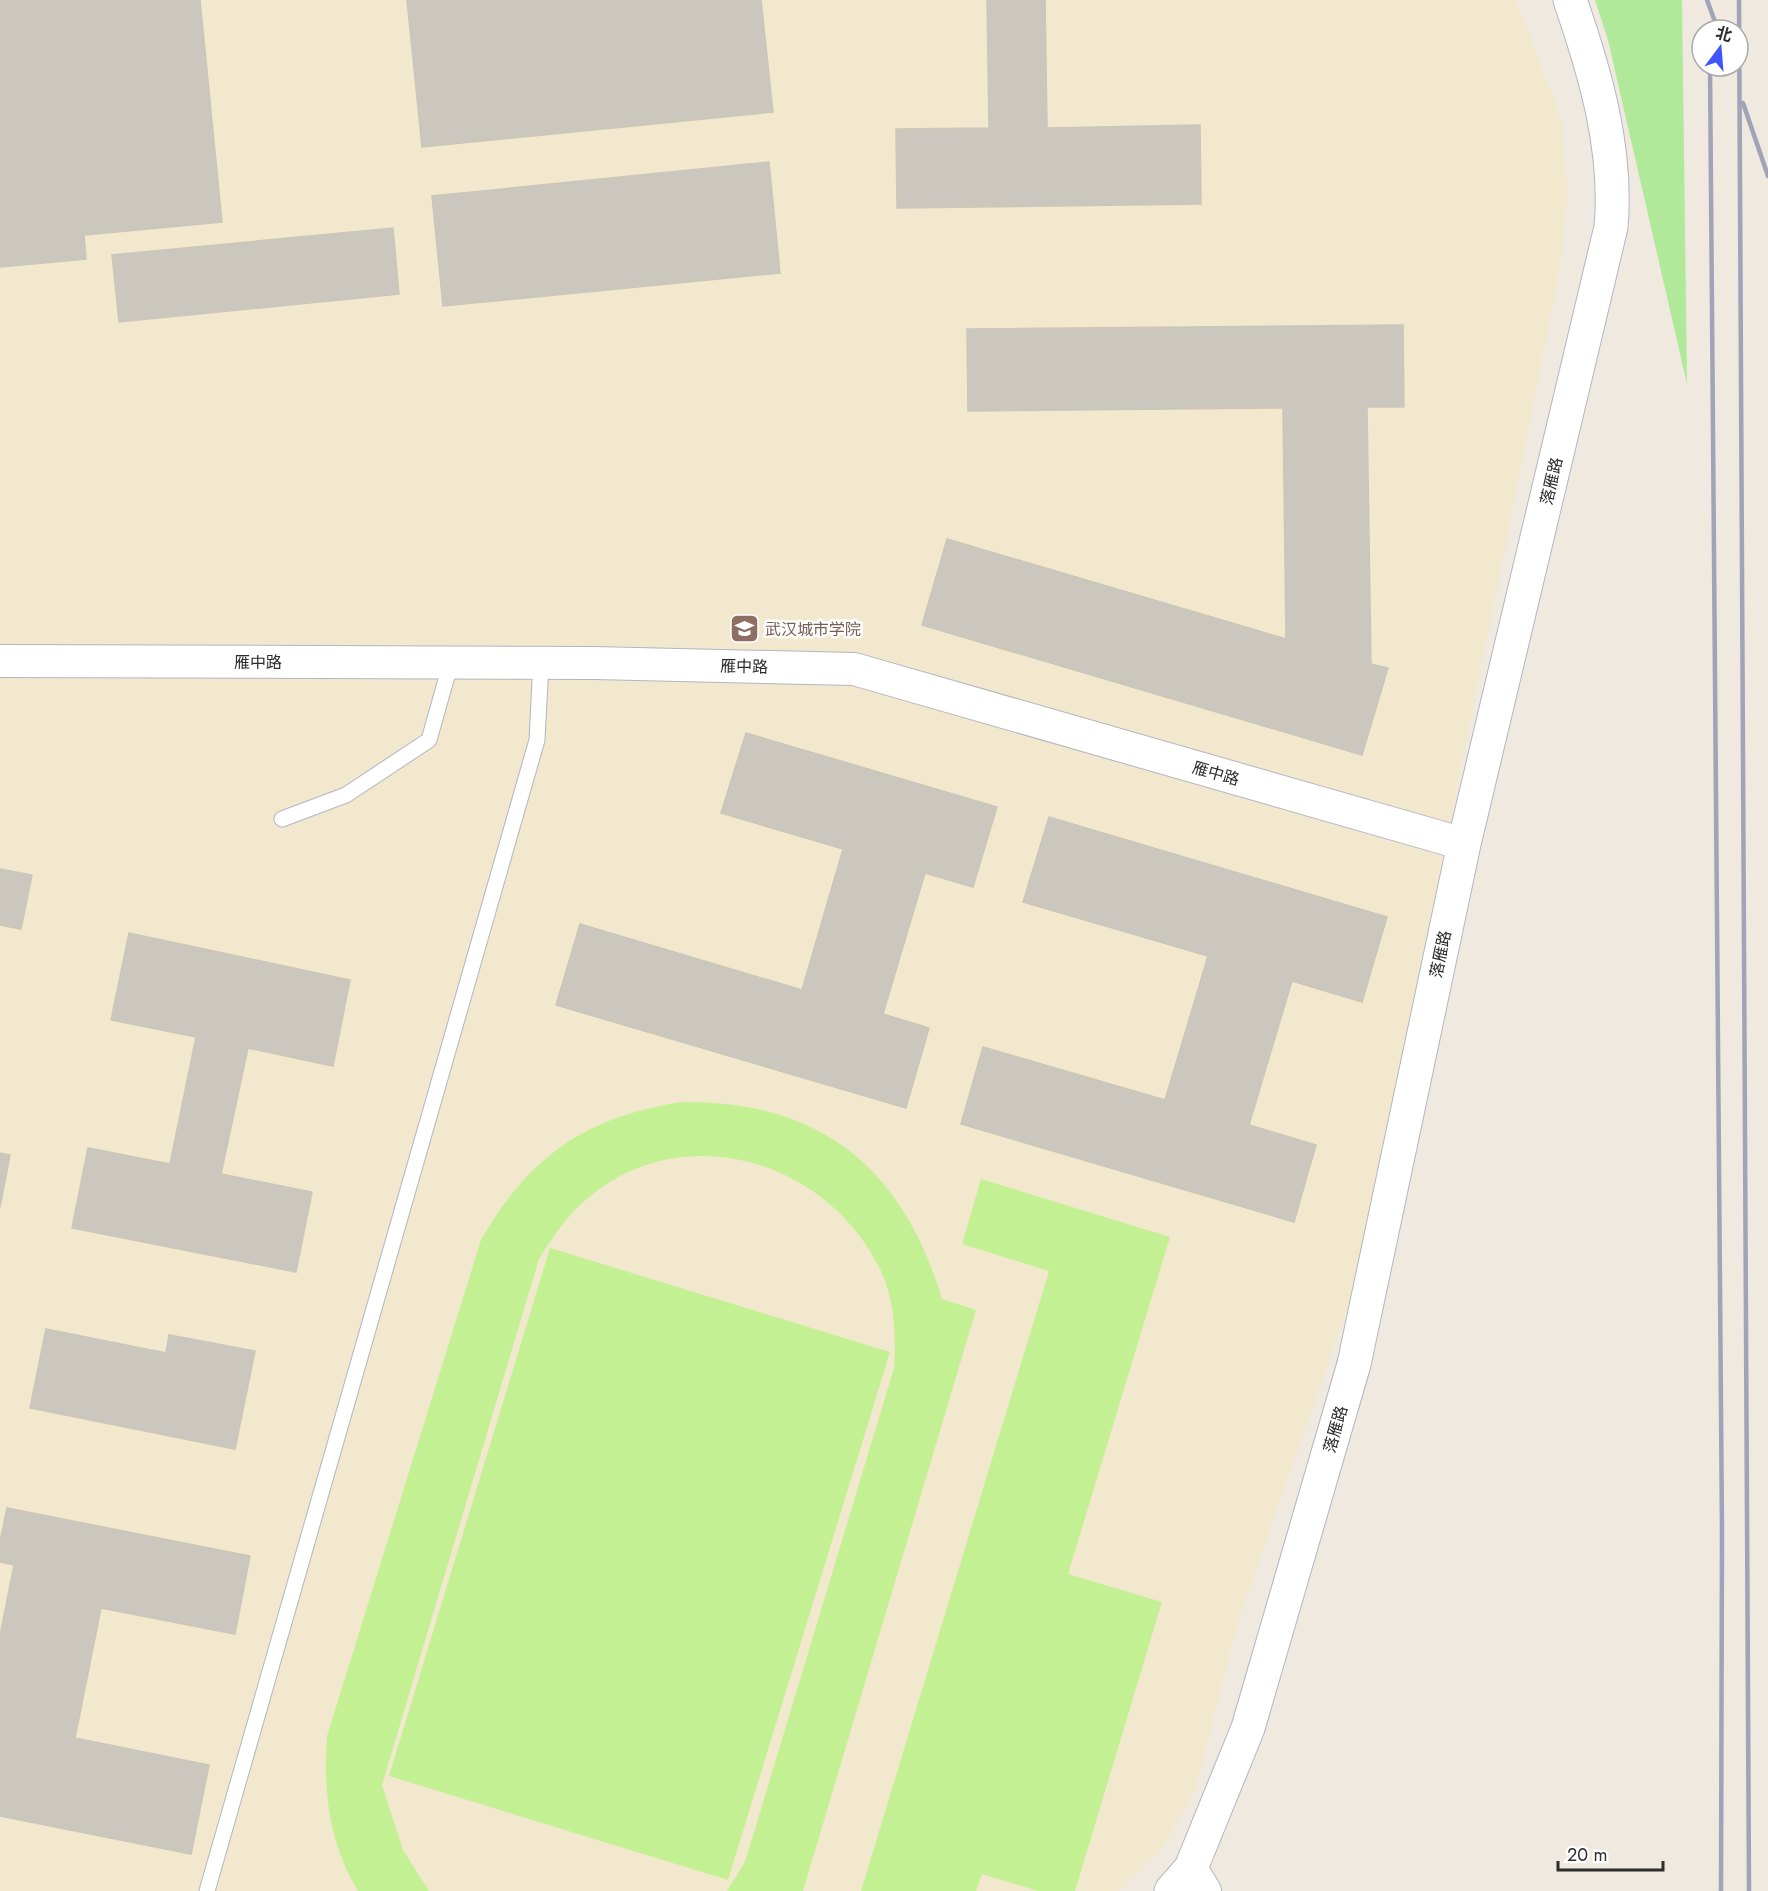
<svg xmlns="http://www.w3.org/2000/svg" width="1768" height="1891" font-family="Jost,'Noto Sans SC',sans-serif">
<rect width="100%" height="100%" fill="#efe9df"/>
<polygon fill="#f1e8ce" points="0,0 1516,0 1561,119 1568,194 1559,275 1362,1266 1239,1618 1196,1789 1161,1850 1118,1891 0,1891"/>
<polygon fill="#b0e999" points="1595,0 1682,0 1687,384 1608,40"/>
<g fill="#c4f094">
<path d="M681,1102c139,-2 222,66 261,197l34,11 -173,581h-76l18,-29 149,-494c2,-33 1,-68 -14,-99 -56,-114 -208,-155 -303,-61 -15,15 -27,33 -38,51l-157,526 21,65 26,41h-71c-29,-48 -35,-100 -31,-155l154,-496c48,-84 105,-123 200,-138z"/>
<polygon points="981,1179 1170,1237 1068,1574 1162,1602 1075,1891 1038,1891 982,1874 976,1891 861,1891 1049,1271 962,1244"/>
<polygon points="550,1248 890,1352 728,1880 389,1776"/>
</g>
<g fill="#cbc7be" stroke="#cbc6b8" stroke-width="1.5">
<polygon points="0,0 200,0 222,222 84,235 86,259 0,267"/>
<polygon points="407,0 761,0 773,112 422,147"/>
<polygon points="987,0 1045,0 1047,128 1200,125 1201,204 897,208 896,129 989,128"/>
<polygon points="769,162 780,273 443,306 432,196"/>
<polygon points="393,228 399,294 119,322 112,255"/>
<polygon points="1403,325 1404,407 1367,407 1371,664 1388,668 1362,755 922,625 947,539 1286,639 1283,408 968,411 967,329"/>
<polygon points="746,733 997,807 973,887 925,873 883,1014 929,1028 906,1108 556,1005 580,924 802,990 843,849 721,813"/>
<polygon points="1049,817 1387,917 1362,1002 1292,981 1249,1125 1316,1145 1294,1222 961,1124 983,1047 1165,1100 1208,956 1023,902"/>
<polygon points="0,869 32,875 21,929 0,925"/>
<polygon points="129,933 350,980 333,1066 248,1048 221,1174 312,1192 296,1272 72,1228 88,1148 170,1164 196,1037 111,1020"/>
<polygon points="0,1153 10,1155 0,1207"/>
<polygon points="46,1329 166,1353 169,1335 255,1351 235,1449 30,1408"/>
<polygon points="7,1508 250,1556 235,1634 101,1608 75,1738 209,1765 191,1854 0,1816 0,1636 14,1565 0,1562 0,1542"/>
</g>
<g fill="none" stroke-linecap="round" stroke-linejoin="round">
<defs>
<g id="service">
<polyline points="282,819 346,795 429,740 451,662"/>
<polyline points="207,1891 537,740 541,662"/>
</g>
<g id="minor">
<polyline points="0,661 594,663 854,669 1464,844"/>
<polyline points="1191,1868 1205,1891"/>
</g>
<path id="tertiary" d="M1171,1891l20,-23 57,-140 106,-364 110,-520 147,-617c7,-77 -16,-155 -41,-227"/>
</defs>
<use href="#service" stroke="#b3b5c1" stroke-width="17"/>
<use href="#minor" stroke="#b3b5c1" stroke-width="34"/>
<use href="#tertiary" stroke="#b3b5c1" stroke-width="35"/>
<use href="#service" stroke="#fff" stroke-width="15"/>
<use href="#minor" stroke="#fff" stroke-width="32"/>
<use href="#tertiary" stroke="#fff" stroke-width="33"/>
<g stroke="#a1a3b9" stroke-width="4.5">
<polyline points="1707,0 1718,30"/>
<polyline points="1739,0 1749,1891"/>
<polyline points="1710,66 1722,1531 1721,1891"/>
<polyline points="1743,103 1768,176"/>
</g>
</g>
<defs>
<symbol id="university-square" viewBox="-11 -11 22 22"><rect x="-9" y="-9" width="18" height="18" rx="4" fill="#8d6e63" stroke="#fff"/><path d="M0-5L7-2L0 1L-7-2ZM-4 1L0 2.5L4 1V4Q0 6-4 4Z" fill="#fff"/></symbol>
</defs>
<g fill-rule="evenodd">
<use href="#university-square" x="728" y="612" width="33" height="33"/>
</g>
<g text-anchor="middle" stroke-width="5" stroke-linejoin="round" paint-order="stroke">
<g font-size="16" fill="#2d2d2d" stroke="#fff">
<text transform="translate(1551 481) rotate(-77)" y="6">落雁路</text>
<text x="258" y="668">雁中路</text>
<text transform="translate(744 666) rotate(1)" y="6">雁中路</text>
<text transform="translate(1216 773) rotate(16)" y="6">雁中路</text>
<text transform="translate(1440 954) rotate(-78)" y="6">落雁路</text>
<text transform="translate(1335 1429) rotate(-74)" y="6">落雁路</text>
</g>
<g font-size="16" fill="#785e54" stroke="#fff" text-anchor="start">
<text x="765" y="635">武汉城市学院</text>
</g>
</g>
<g transform="translate(1720 48) rotate(16)"><circle r="28" fill="#ffffff" stroke="#ababab" stroke-width="1.5"/>
<path d="M0-4.5L10 22L0 15L-10 22Z" fill="#3d56ff"/>
<text y="-9" font-size="16" font-weight="bold" text-anchor="middle" fill="#2d2d2d">北</text>
</g>
<path d="M1558 1861v9h105v-9" fill="none" stroke="#2d2d2d" stroke-width="3"/>
<text x="1567" y="1861" font-size="18" fill="#2d2d2d" stroke="#ffffff" stroke-width="4.5" paint-order="stroke">20 m</text>
</svg>
